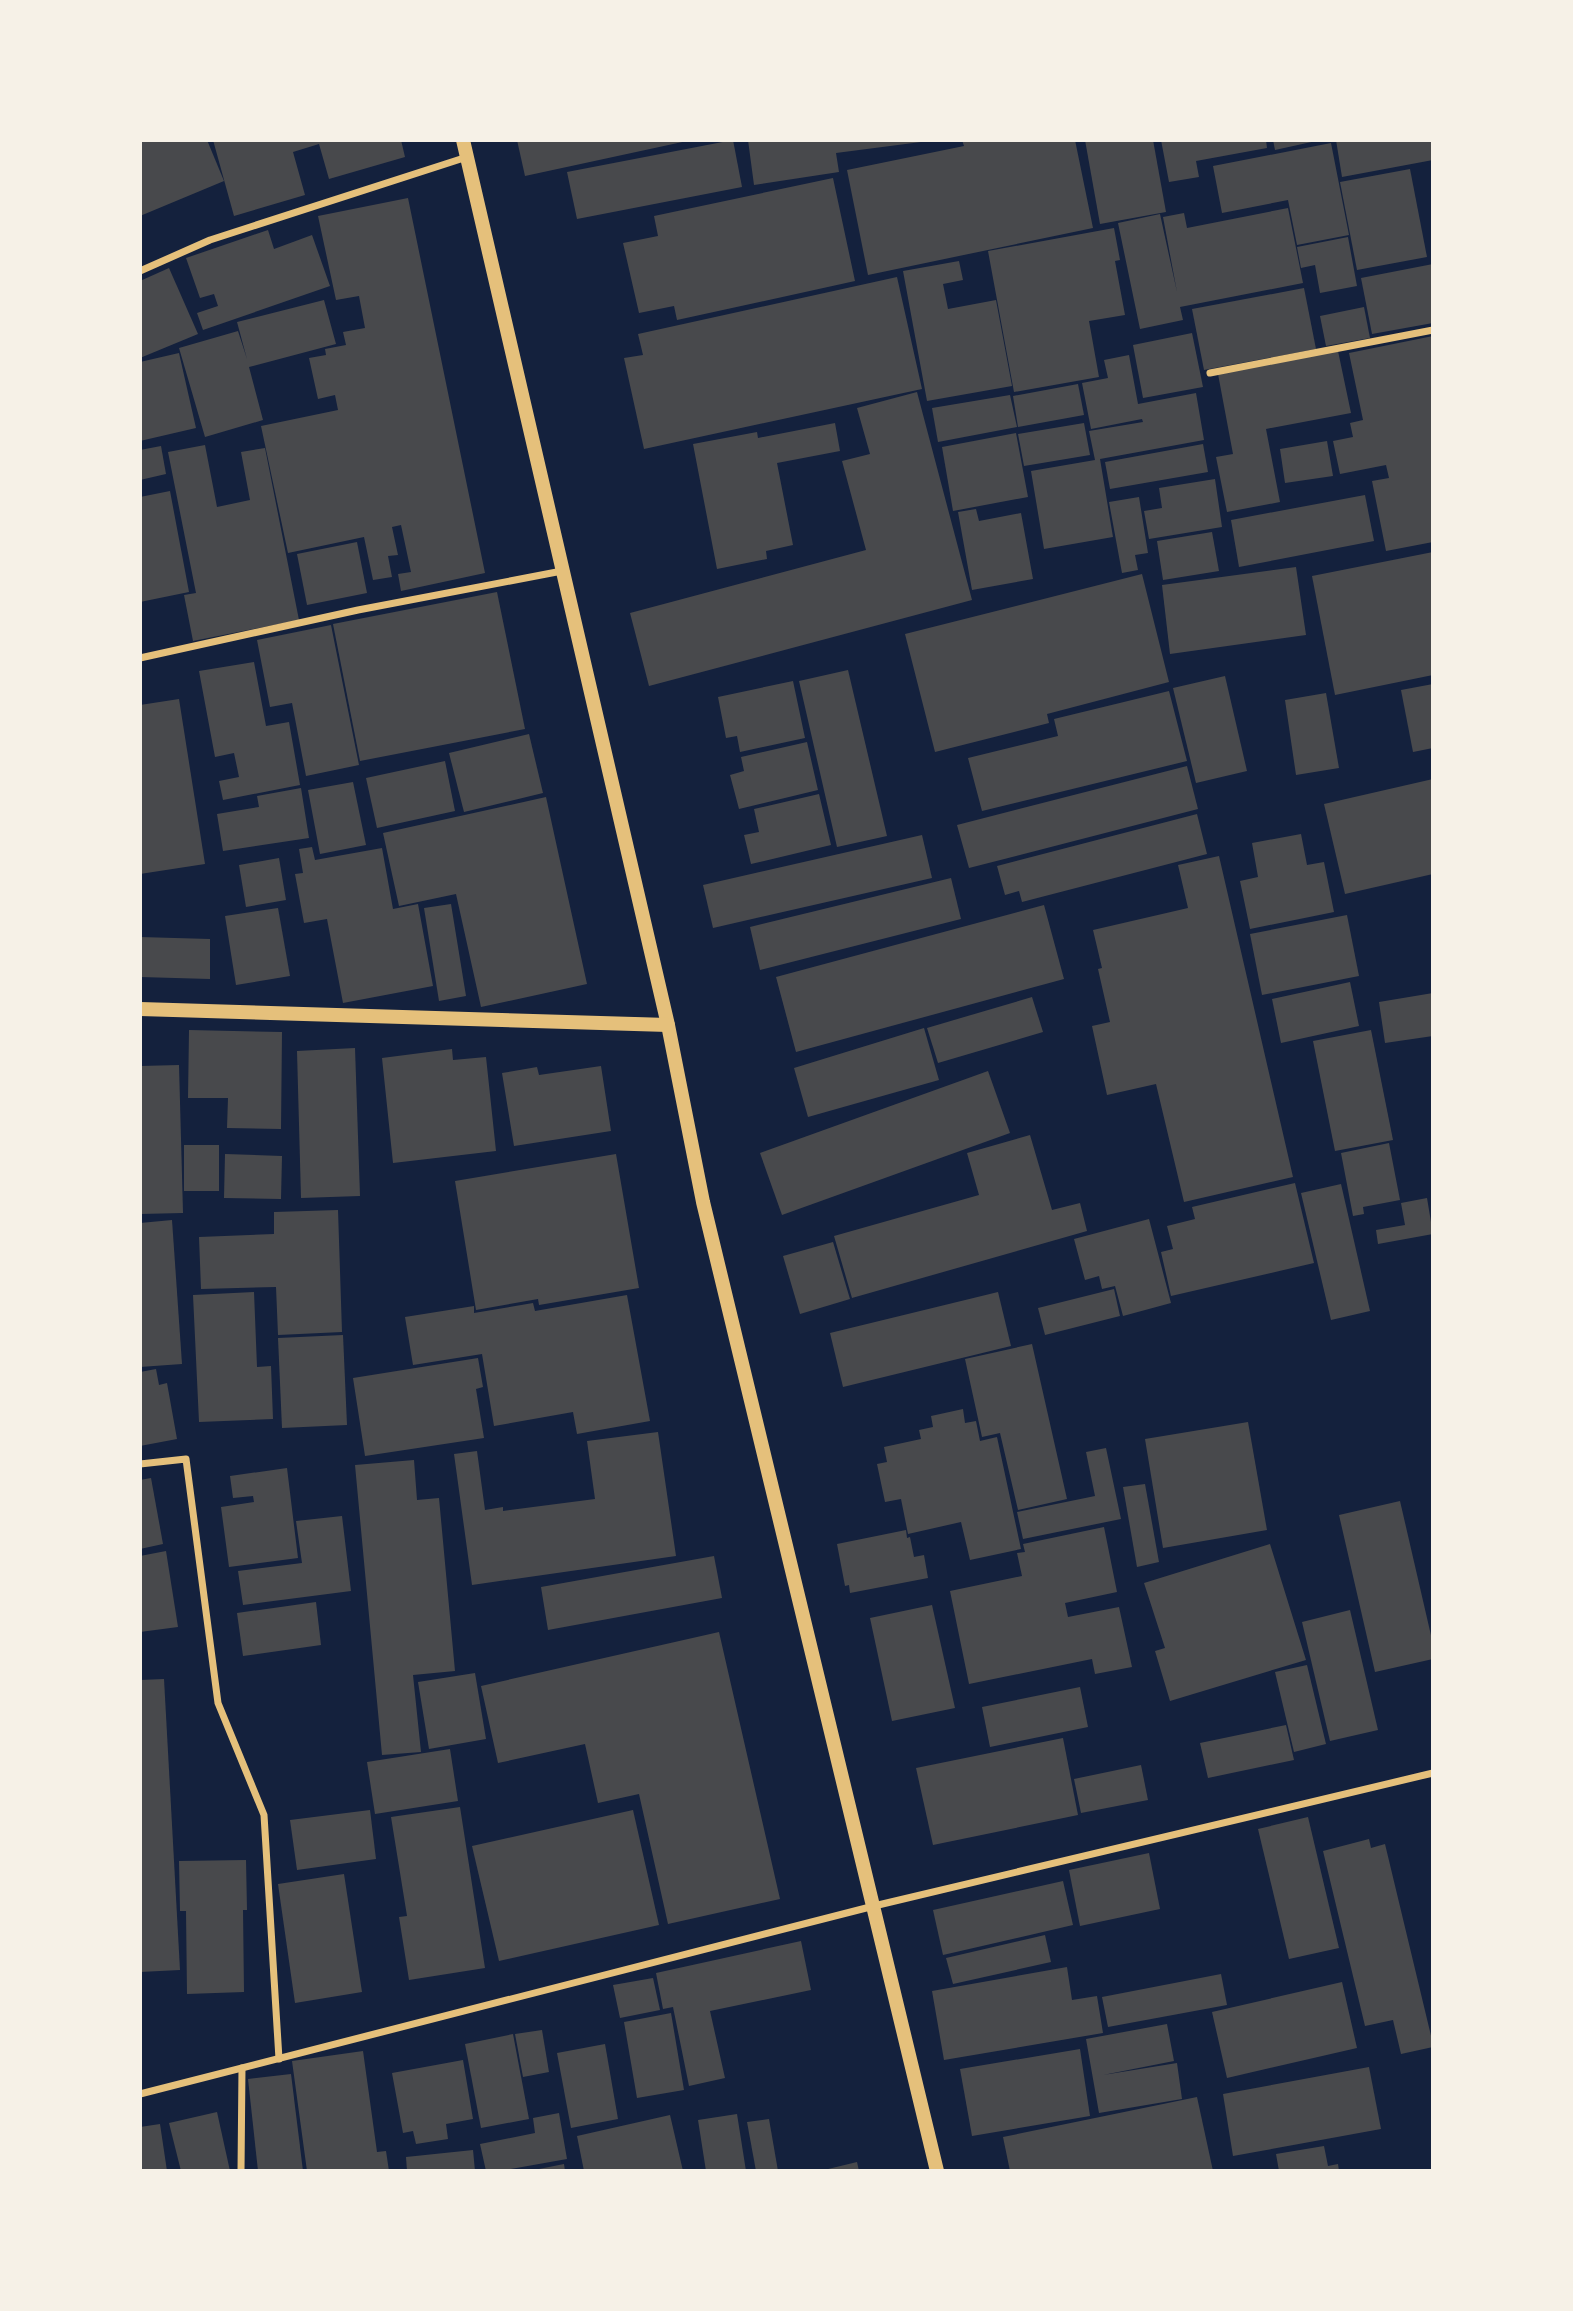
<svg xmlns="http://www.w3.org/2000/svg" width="1573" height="2311" font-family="Manrope,sans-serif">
<rect width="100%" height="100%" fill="#14213d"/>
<g fill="#48494c">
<polygon points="140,140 207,140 224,181 140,216"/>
<polygon points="213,140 401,140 405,157 329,179 319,144 293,152 305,195 234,216"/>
<polygon points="517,140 687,140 687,141 525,176"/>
<polygon points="733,140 742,187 577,219 567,172"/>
<polygon points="748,140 920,140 921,142 836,153 839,172 754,185"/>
<polygon points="962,140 1075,140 1093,228 868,275 847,170 964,146"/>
<polygon points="1085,140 1153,140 1166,212 1100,224"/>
<polygon points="1161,140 1266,140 1267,148 1196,161 1199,177 1169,182"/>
<polygon points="1273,140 1316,140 1316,141 1275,150"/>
<polygon points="1336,140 1433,140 1433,160 1342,177"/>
<polygon points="1331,143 1349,235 1297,245 1288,200 1222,213 1213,166"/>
<polygon points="1410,169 1427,257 1357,270 1340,182"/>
<polygon points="833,178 855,281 677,320 674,306 639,313 623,243 658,236 654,216"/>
<polygon points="408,198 485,573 401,591 398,574 411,572 401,525 392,527 398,555 388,556 392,577 373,580 364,537 288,553 261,426 338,410 335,395 318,399 309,358 326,355 325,349 346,345 343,332 365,328 359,296 336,300 318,216"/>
<polygon points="1288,208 1303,283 1180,307 1183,320 1140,329 1118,223 1160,214 1177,292 1163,217 1184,213 1187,228"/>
<polygon points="1114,228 1120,260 1115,261 1125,315 1089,321 1099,377 1014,392 988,251"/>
<polygon points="268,230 274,249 312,235 330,286 203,330 197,313 218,306 214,294 200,298 186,258"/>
<polygon points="1348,237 1357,286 1320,293 1315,265 1301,268 1297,247"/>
<polygon points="959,261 963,280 943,284 948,309 996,300 1012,386 927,401 903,271"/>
<polygon points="1433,264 1433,323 1372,334 1361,278"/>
<polygon points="169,268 198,334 140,358 140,281"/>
<polygon points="897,277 922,389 644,449 624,358 643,355 638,334"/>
<polygon points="1304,288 1316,349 1204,370 1192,309"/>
<polygon points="324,300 336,344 249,367 263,420 205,437 179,348 238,331 247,359 237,322"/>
<polygon points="1364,307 1370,338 1326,346 1320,316"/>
<polygon points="1192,333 1203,387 1143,398 1133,345"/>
<polygon points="1433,336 1433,542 1386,551 1372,481 1389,478 1386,465 1340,474 1333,441 1353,437 1350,423 1363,420 1349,353"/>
<polygon points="1338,351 1351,413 1266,429 1280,502 1227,512 1216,457 1233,454 1218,374"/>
<polygon points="179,353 196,428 140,441 140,362"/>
<polygon points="1129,355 1138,404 1196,393 1204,440 1100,459 1113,537 1044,549 1031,471 1095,460 1089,431 1143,422 1142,419 1091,429 1082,383 1108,378 1104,360"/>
<polygon points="1078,384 1084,415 1018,427 1013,396"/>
<polygon points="917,392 972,600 649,686 630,613 866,550 842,461 870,454 857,408"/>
<polygon points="1010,395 1017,427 938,442 932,408"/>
<polygon points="835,423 840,451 777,463 793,545 766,551 767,559 717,569 693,444 757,432 758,438"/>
<polygon points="1084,423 1090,455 1024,466 1018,434"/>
<polygon points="1016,433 1028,497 953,511 942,447"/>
<polygon points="1327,441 1333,476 1285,483 1280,449"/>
<polygon points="1203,444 1208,472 1110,489 1105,462"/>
<polygon points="205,445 217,507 250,500 241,452 265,448 299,620 193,641 184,595 196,593 168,452"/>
<polygon points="161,446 166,474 140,480 140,450"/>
<polygon points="1215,479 1222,527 1149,539 1144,511 1162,508 1159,488"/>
<polygon points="170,491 189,592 140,602 140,497"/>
<polygon points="1365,495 1374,541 1239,567 1231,520"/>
<polygon points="1139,497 1148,553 1135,555 1138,570 1122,573 1109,502"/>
<polygon points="976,509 979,521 1021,513 1033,579 972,590 958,512"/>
<polygon points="1212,532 1219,571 1163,580 1157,541"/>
<polygon points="357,542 367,593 307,605 297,554"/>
<polygon points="1433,552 1433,675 1335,695 1312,576"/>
<polygon points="1296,567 1306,635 1170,654 1162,585"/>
<polygon points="1142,574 1169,682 1047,714 1049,723 935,752 905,634"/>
<polygon points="497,592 525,729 360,761 333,624"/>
<polygon points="331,625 359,765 306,776 292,703 270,707 257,640"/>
<polygon points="254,662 266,726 289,722 300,785 223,800 219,781 239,777 234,753 215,757 199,671"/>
<polygon points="848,670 887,836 837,847 799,681"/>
<polygon points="1225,676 1247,771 1196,783 1173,688"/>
<polygon points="793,681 805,738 740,752 737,736 726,738 718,697"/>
<polygon points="1433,684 1433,748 1413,752 1401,690"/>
<polygon points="1169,691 1187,761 982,811 968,758 1058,736 1054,719"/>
<polygon points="1326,693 1339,768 1296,775 1285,700"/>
<polygon points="179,699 205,864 140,874 140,705"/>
<polygon points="529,734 543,793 464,812 449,753"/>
<polygon points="807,742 818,790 739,809 730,775 744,771 741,757"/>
<polygon points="445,761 455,811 377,828 366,778"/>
<polygon points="1187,766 1198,809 969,868 957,825"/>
<polygon points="1433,779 1433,874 1345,894 1324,804"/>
<polygon points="353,782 366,845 320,854 308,790"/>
<polygon points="301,788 309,838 223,851 217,814 259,807 257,796"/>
<polygon points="819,794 831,845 751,864 744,835 759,832 754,809"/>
<polygon points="546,797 587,984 481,1007 456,894 399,906 383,833"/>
<polygon points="1197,814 1207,854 1022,902 1019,891 1005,895 997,866"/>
<polygon points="1301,834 1307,865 1324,862 1334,912 1250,929 1240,881 1258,877 1252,843"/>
<polygon points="922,835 932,878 713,928 703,885"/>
<polygon points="312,847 315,860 382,848 393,909 418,904 433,986 343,1003 327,919 304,923 295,874 303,873 299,849"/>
<polygon points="1219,856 1293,1177 1184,1202 1156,1084 1107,1095 1092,1026 1110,1022 1098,969 1102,968 1093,930 1188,908 1178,865"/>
<polygon points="279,858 286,900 246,907 239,865"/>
<polygon points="951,878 961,919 760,970 750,927"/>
<polygon points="451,904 466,996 439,1001 424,908"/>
<polygon points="1044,905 1064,979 796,1052 776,977"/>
<polygon points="278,908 290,976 236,985 225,916"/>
<polygon points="1347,915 1359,976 1262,995 1250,934"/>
<polygon points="140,937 210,939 210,979 140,977"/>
<polygon points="1350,982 1359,1026 1281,1043 1272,999"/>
<polygon points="1433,993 1433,1036 1385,1043 1379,1002"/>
<polygon points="1032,997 1043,1032 938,1063 927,1028"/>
<polygon points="924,1028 939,1080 808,1117 794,1068"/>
<polygon points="189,1030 282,1032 281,1129 227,1128 228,1098 188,1098"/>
<polygon points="1371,1030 1393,1140 1335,1151 1313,1041"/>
<polygon points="355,1048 360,1196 301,1198 297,1051"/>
<polygon points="452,1049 453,1060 486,1057 496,1151 393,1163 382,1058"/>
<polygon points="179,1065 183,1213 140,1214 140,1066"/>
<polygon points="601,1066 611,1131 514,1146 502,1073 537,1067 539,1075"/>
<polygon points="988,1071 1010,1133 782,1215 760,1153"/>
<polygon points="1030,1135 1052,1210 1080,1203 1087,1231 852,1298 834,1236 979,1195 967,1153"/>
<polygon points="1389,1143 1400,1200 1363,1207 1364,1214 1353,1216 1341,1153"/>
<rect x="184" y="1145" width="35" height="46"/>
<polygon points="225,1154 282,1156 281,1199 224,1198"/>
<polygon points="616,1154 639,1288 539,1305 538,1299 476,1310 455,1181"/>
<polygon points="1295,1183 1314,1263 1171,1296 1161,1252 1173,1249 1167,1226 1195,1219 1192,1207"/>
<polygon points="1341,1184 1370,1311 1331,1320 1301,1193"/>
<polygon points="1427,1198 1433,1234 1378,1244 1376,1230 1405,1225 1401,1203"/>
<polygon points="338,1210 342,1332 278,1335 276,1287 201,1289 199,1237 274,1234 274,1212"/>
<polygon points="1149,1219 1171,1303 1123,1316 1115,1286 1102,1289 1099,1276 1085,1280 1074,1239"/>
<polygon points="172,1220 182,1364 140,1367 140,1223"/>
<polygon points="833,1242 850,1299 800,1314 783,1256"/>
<polygon points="1114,1289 1120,1316 1045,1335 1038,1308"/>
<polygon points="254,1292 257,1367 271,1366 273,1419 199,1422 193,1295"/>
<polygon points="998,1292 1011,1346 843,1387 830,1333"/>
<polygon points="627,1295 650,1421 577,1434 573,1412 494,1426 482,1354 413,1365 405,1317 474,1306 474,1313 533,1303 535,1311"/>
<polygon points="343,1335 347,1425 282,1428 278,1338"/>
<polygon points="1032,1344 1067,1499 1018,1510 1000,1433 982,1437 965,1359"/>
<polygon points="478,1358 483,1387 476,1389 484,1438 365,1456 353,1378"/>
<polygon points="156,1369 159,1385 167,1383 177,1439 140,1446 140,1372"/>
<polygon points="963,1409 965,1423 976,1421 980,1441 997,1437 1021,1549 970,1560 961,1522 908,1534 901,1499 885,1502 877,1464 887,1462 884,1447 921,1439 919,1430 933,1427 931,1416"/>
<polygon points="1248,1422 1267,1530 1163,1548 1145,1439"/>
<polygon points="658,1432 676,1556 472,1585 454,1454 477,1451 485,1510 503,1507 503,1511 595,1499 587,1441"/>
<polygon points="1106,1448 1121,1519 1023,1539 1017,1512 1095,1496 1086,1452"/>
<polygon points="414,1460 417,1500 439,1498 455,1671 413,1675 421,1752 382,1755 355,1465"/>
<polygon points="287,1468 298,1558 229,1567 221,1507 254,1502 253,1496 233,1498 230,1476"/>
<polygon points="151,1478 163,1544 140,1549 140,1480"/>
<polygon points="1145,1484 1159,1562 1137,1567 1123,1487"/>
<polygon points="1400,1501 1433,1644 1433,1659 1375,1672 1339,1515"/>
<polygon points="342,1516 351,1591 243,1605 238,1571 302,1563 296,1521"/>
<polygon points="1104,1527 1117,1592 1065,1603 1068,1617 1119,1607 1132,1667 1095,1674 1092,1659 969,1684 950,1591 1022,1576 1017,1553 1025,1552 1023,1544"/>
<polygon points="906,1530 907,1538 910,1537 914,1557 924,1555 928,1578 850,1593 849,1585 845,1586 837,1544"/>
<polygon points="1270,1544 1306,1660 1170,1701 1155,1651 1165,1648 1144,1583"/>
<polygon points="166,1551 178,1627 140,1632 140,1556"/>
<polygon points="714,1556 722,1598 548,1630 541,1587"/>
<polygon points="316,1602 321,1645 243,1656 237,1613"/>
<polygon points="932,1605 955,1708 892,1721 870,1618"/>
<polygon points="1350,1610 1378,1730 1330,1741 1302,1622"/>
<polygon points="719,1632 780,1899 668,1924 639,1794 598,1803 585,1744 498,1763 481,1686"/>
<polygon points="1307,1665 1326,1744 1294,1752 1275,1672"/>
<polygon points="475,1673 486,1739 429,1749 418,1682"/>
<polygon points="164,1679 180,1970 140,1972 140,1680"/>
<polygon points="1080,1687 1088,1727 990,1747 982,1707"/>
<polygon points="1286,1725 1294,1760 1208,1778 1200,1743"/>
<polygon points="1063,1738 1078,1815 933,1845 916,1768"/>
<polygon points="450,1749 458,1801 375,1814 367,1762"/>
<polygon points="1141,1765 1148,1800 1081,1813 1074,1779"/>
<polygon points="460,1807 485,1968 409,1980 399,1917 407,1916 391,1817"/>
<polygon points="370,1810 376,1859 297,1870 290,1820"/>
<polygon points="633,1810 659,1925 499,1961 472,1846"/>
<polygon points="1308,1817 1339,1948 1289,1959 1258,1829"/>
<polygon points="1369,1839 1371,1848 1385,1844 1433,2044 1433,2047 1401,2054 1393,2020 1365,2026 1323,1851"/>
<polygon points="1149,1853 1160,1909 1080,1926 1069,1870"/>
<polygon points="246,1860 247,1910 243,1910 244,1992 187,1994 186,1911 180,1911 179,1861"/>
<polygon points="344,1874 362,1992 295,2003 278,1884"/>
<polygon points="1063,1881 1073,1925 943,1955 933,1910"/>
<polygon points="1045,1935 1051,1962 953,1984 946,1958"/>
<polygon points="801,1941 811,1990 710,2011 725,2078 689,2086 673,2007 663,2009 656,1973"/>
<polygon points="1067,1967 1072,2000 1097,1996 1103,2033 944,2060 932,1991"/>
<polygon points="1221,1974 1227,2005 1108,2027 1102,1997"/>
<polygon points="653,1978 660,2010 620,2018 613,1985"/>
<polygon points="1342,1982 1357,2048 1227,2078 1212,2012"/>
<polygon points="671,2013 684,2090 637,2098 624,2022"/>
<polygon points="1167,2024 1174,2061 1103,2075 1177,2063 1182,2099 1099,2113 1086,2039"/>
<polygon points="542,2030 549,2072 523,2077 515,2034"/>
<polygon points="513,2034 529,2119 481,2128 465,2044"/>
<polygon points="605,2044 618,2119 571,2128 557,2053"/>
<polygon points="1080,2049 1090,2116 972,2136 960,2069"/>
<polygon points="363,2051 377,2152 386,2151 389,2171 307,2171 292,2061"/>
<polygon points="463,2060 473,2119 446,2124 448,2139 416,2144 413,2131 403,2133 392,2073"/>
<polygon points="1369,2067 1381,2129 1233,2156 1223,2094"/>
<polygon points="291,2074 303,2171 258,2171 248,2079"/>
<polygon points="1197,2097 1213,2171 1010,2171 1003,2137"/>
<polygon points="217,2112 230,2171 181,2171 169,2123"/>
<polygon points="559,2113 567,2159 500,2171 486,2171 480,2144 535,2133 533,2118"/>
<polygon points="737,2114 746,2171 706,2171 698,2120"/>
<polygon points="670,2115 683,2171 584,2171 577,2136"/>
<polygon points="769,2119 778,2171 756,2171 747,2122"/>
<polygon points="160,2124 167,2171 140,2171 140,2127"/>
<polygon points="1324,2146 1328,2166 1338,2164 1339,2171 1279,2171 1276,2154"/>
<polygon points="473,2150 475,2171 407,2171 406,2157"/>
<polygon points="857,2162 859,2171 824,2171 824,2170"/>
<polygon points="564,2164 565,2171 534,2171 534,2170"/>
</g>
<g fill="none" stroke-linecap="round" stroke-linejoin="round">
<g stroke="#e5c07b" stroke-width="7">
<polyline points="140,271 210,240 467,157"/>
<polyline points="1210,373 1433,330"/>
<polyline points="140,658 358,610 562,571"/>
<polyline points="140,1464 186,1459 218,1703 264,1815 279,2059"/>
<polyline points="140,2094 874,1906 1433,1773"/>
<polyline points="241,2171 242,2068"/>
</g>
<g stroke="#e5c07b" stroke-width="14">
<polyline points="463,140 668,1025 703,1202 937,2171"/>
<polyline points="140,1009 668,1025"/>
</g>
</g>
<rect width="1573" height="2311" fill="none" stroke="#f6f1e7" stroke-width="284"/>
</svg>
